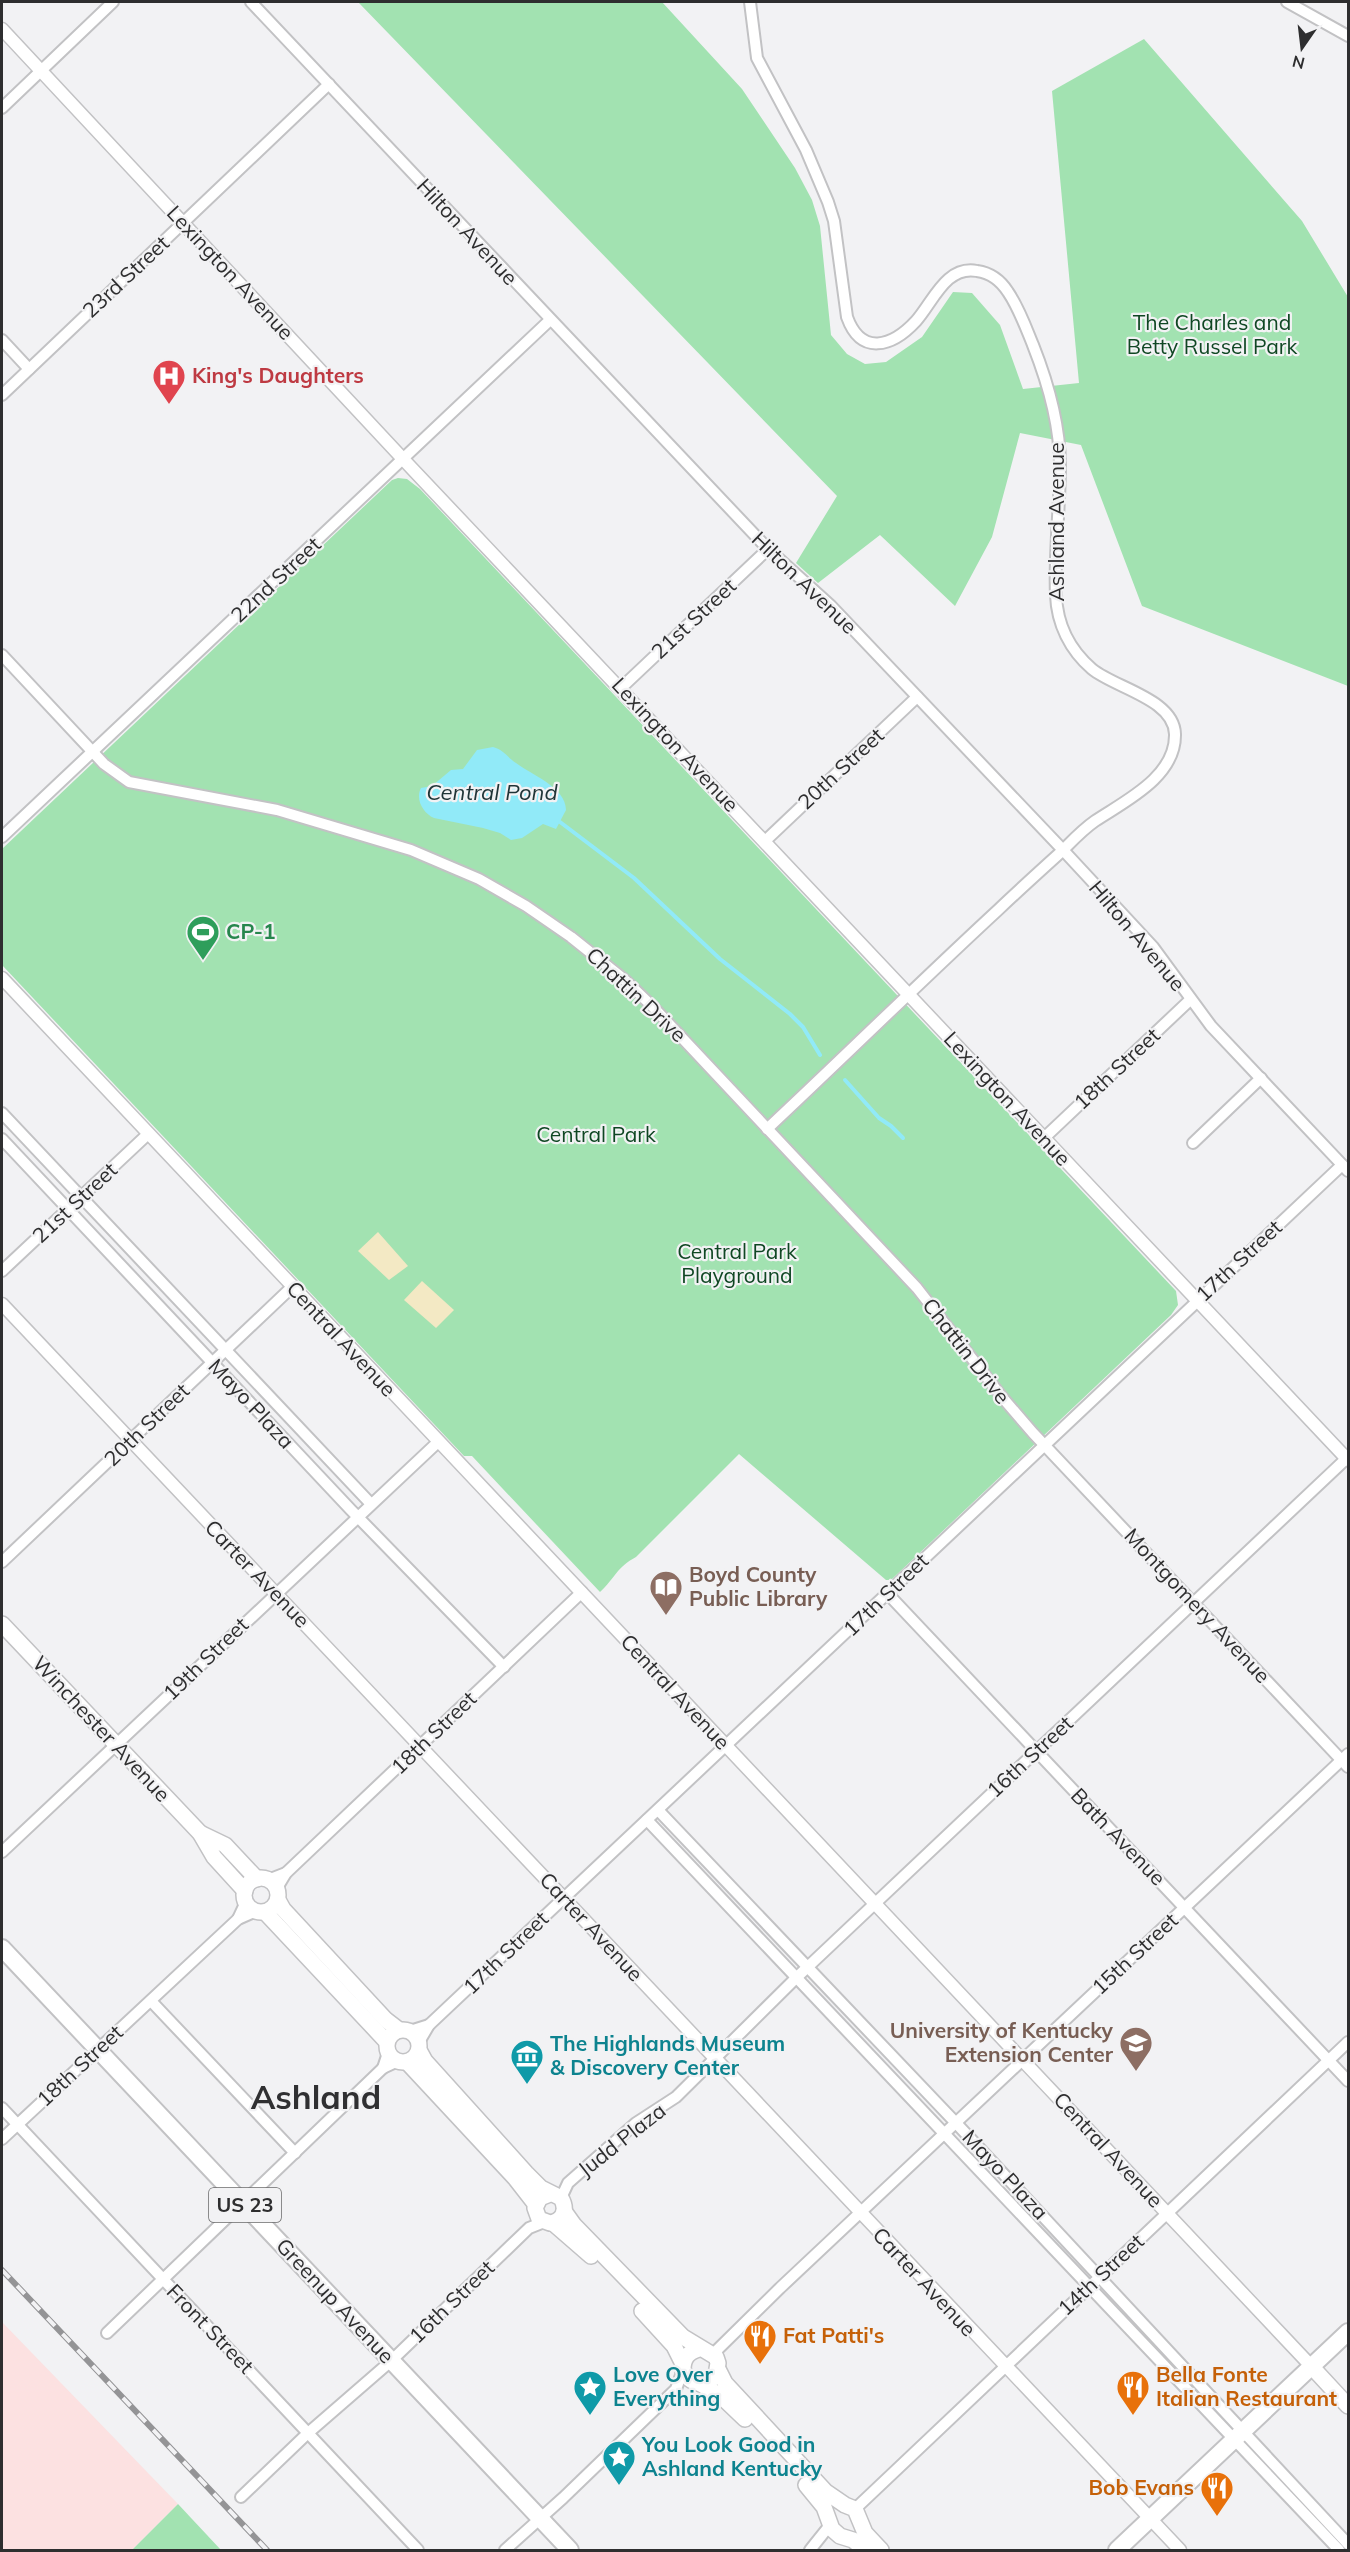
<svg xmlns="http://www.w3.org/2000/svg" width="1350" height="2552" font-family="Mulish,sans-serif">
<rect width="100%" height="100%" fill="#f2f2f4"/>
<polygon fill="#fce1e1" points="2,2322 178,2504 132,2550 2,2550"/>
<g fill="#a2e2b1">
<polygon points="358,2 662,2 742,89 795,168 812,200 820,226 831,335 847,354 865,364 886,362 922,337 953,292 972,293 1000,325 1023,389 1079,383 1052,91 1144,39 1302,221 1348,297 1348,686 1142,606 1081,445 1020,433 992,537 955,606 880,535 818,583 796,563 837,496"/>
<path d="M398,478l9,1 13,10 756,802 2,14 -7,10 -280,265h-5l-147,-126 -103,103c-19,10 -21,21 -36,35l-128,-136h-8l-462,-491v-116l390,-369z"/>
<polygon points="178,2504 221,2550 132,2550"/>
</g>
<g fill="#f3e9c4">
<polygon points="378,1232 408,1266 389,1280 358,1251"/>
<polygon points="422,1281 454,1310 436,1328 404,1300"/>
</g>
<path fill="#91eaf8" d="M493,747c11,3 14,10 23,16 14,11 50,24 50,47l-10,19 -13,-5 -21,14 -11,2 -11,-7 -17,-5 -49,-10c-11,-5 -19,-19 -13,-30l11,-2 19,-16 12,-1 14,-19z"/>
<g fill="none" stroke-linecap="round" stroke-linejoin="round">
<g stroke="#91eaf8" stroke-width="4">
<polyline points="560,822 634,878 720,959 790,1014 803,1027 820,1055"/>
<polyline points="845,1080 879,1118 891,1126 903,1138"/>
</g>
<defs>
<g id="minor">
<polyline points="251,2 768,549 831,606 1063,850 1153,947 1211,1026 1348,1171"/>
<path d="M750,2l7,56 49,92 22,52 6,19 13,96c14,39 45,30 69,4 17,-19 30,-56 61,-50 14,2 24,10 31,21 11,16 18,36 25,53 15,38 27,79 27,120 0,43 -6,87 -4,130 1,29 14,55 36,74 23,19 82,30 83,65 1,43 -50,67 -80,87 -13,9 -23,20 -34,31 -21,19 -42,38 -62,57 -78,72 -154,147 -232,220"/>
<polyline points="1287,2 1348,36"/>
<polyline points="2,108 113,2"/>
<polyline points="2,340 29,369"/>
<polyline points="2,395 329,84"/>
<polyline points="2,655 104,764 129,782 277,810 411,850 479,879 526,906 571,937 626,981 654,1008 917,1288 1002,1397 1033,1433 1348,1767"/>
<polyline points="621,688 768,549"/>
<polyline points="2,837 550,320"/>
<polyline points="765,841 917,697"/>
<polyline points="2,1113 371,1504"/>
<polyline points="1044,1138 1190,1000"/>
<polyline points="2,1139 351,1510 504,1667"/>
<polyline points="1193,1143 1261,1078"/>
<polyline points="2,1271 148,1134"/>
<polyline points="2,1562 292,1287"/>
<polyline points="887,1593 1348,2081"/>
<polyline points="658,1810 956,2123 1348,2544"/>
<polyline points="647,1820 1339,2550"/>
<polyline points="2,1852 438,1442"/>
<polyline points="268,1880 286,1873"/>
<polyline points="277,1888 286,1873 582,1592"/>
<polyline points="238,1919 246,1902"/>
<polyline points="151,2001 295,2153"/>
<polyline points="410,2031 429,2025"/>
<polyline points="419,2042 429,2025 1342,1165"/>
<polyline points="383,2068 388,2053"/>
<polyline points="2,2108 418,2550"/>
<polyline points="2,2139 238,1919 256,1911"/>
<polyline points="561,2198 568,2183 636,2123 676,2097 796,1978 1348,1457"/>
<polyline points="107,2333 383,2068 398,2061"/>
<polyline points="713,2354 780,2288 1348,1754"/>
<polyline points="241,2497 308,2433 391,2361 529,2228 544,2222"/>
<polyline points="855,2509 1348,2042"/>
<polyline points="505,2550 563,2498 676,2389 683,2370"/>
<polyline points="810,2550 830,2525"/>
</g>
<g id="tertiary">
<polyline points="2,29 403,459 1348,1460"/>
<polyline points="2,978 1312,2367"/>
<polyline points="2,1304 1180,2550"/>
</g>
<g id="secondary">
<polyline points="2,1624 200,1833 214,1857 245,1891"/>
<polyline points="200,1833 225,1845 257,1879"/>
<circle cx="261" cy="1895" r="17"/>
<polyline points="278,1900 283,1909 386,2020 399,2030"/>
<polyline points="265,1912 387,2042"/>
<circle cx="403" cy="2046" r="16"/>
<path d="M419,2050l6,11 101,112 15,15 20,10c7,12 2,23 -11,25l-11,-4 -4,-11 5,-10 10,-4"/>
<polyline points="407,2062 515,2178 536,2205"/>
<path d="M564,2211l10,14 109,112 33,20 2,6 -2,12c-10,13 -26,10 -33,-5 0,-12 5,-18 16,-21"/>
<polyline points="553,2223 591,2256"/>
<polyline points="642,2311 674,2346 683,2364"/>
<polyline points="1312,2367 1348,2406"/>
<polyline points="718,2369 725,2383 826,2492 845,2505 855,2509 865,2533 881,2550"/>
<polyline points="701,2384 722,2397 745,2419"/>
<polyline points="806,2485 824,2507 832,2529 840,2536 853,2540 865,2550"/>
</g>
<polyline id="primary" points="1117,2550 1348,2332"/>
<polyline id="trunk" points="2,1948 570,2550"/>
</defs>
<use href="#minor" stroke="#c2c2c4" stroke-width="14"/>
<use href="#tertiary" stroke="#c2c2c4" stroke-width="15"/>
<use href="#secondary" stroke="#c2c2c4" stroke-width="18"/>
<use href="#primary" stroke="#c2c2c4" stroke-width="20"/>
<use href="#trunk" stroke="#c2c2c4" stroke-width="20"/>
<use href="#minor" stroke="#fff" stroke-width="10"/>
<use href="#tertiary" stroke="#fff" stroke-width="12"/>
<use href="#secondary" stroke="#fff" stroke-width="15"/>
<use href="#primary" stroke="#fff" stroke-width="16"/>
<use href="#trunk" stroke="#fff" stroke-width="16"/>
<defs>
<polyline id="rail" points="2,2270 267,2550"/>
</defs>
<use href="#rail" stroke="#949496" stroke-width="6"/>
<use href="#rail" stroke="#f2f2f4" stroke-width="4" stroke-dasharray="11" stroke-linecap="butt"/>
</g>
<defs>
<symbol id="hospital-pin" viewBox="-11 -11 22 30"><path d="M0 17L-7.5 6A9.5 9.5 0 1 1 7.5 6Z" fill="#e0444e" stroke="#f2f2f4"/><path d="M-5-5h3v3.5h4V-5h3V5h-3V1.5h-4V5h-3Z" fill="#fff"/></symbol>
<symbol id="stadium-pin" viewBox="-11 -11 22 30"><path d="M0 17L-7.5 6A9.5 9.5 0 1 1 7.5 6Z" fill="#2e9e5b" stroke="#f2f2f4"/><path d="M0-5a6.5 5 0 1 0 0 10a6.5 5 0 1 0 0-10ZM-3.5-1.8h7v3.6h-7Z" fill="#fff"/></symbol>
<symbol id="library-pin" viewBox="-11 -11 22 30"><path d="M0 17L-7.5 6A9.5 9.5 0 1 1 7.5 6Z" fill="#8d6e63" stroke="#f2f2f4"/><path d="M-6-4Q-3-5.5-.7-3.5V5Q-3 3-6 4ZM6-4Q3-5.5 .7-3.5V5Q3 3 6 4Z" fill="#fff"/></symbol>
<symbol id="school-pin" viewBox="-11 -11 22 30"><path d="M0 17L-7.5 6A9.5 9.5 0 1 1 7.5 6Z" fill="#8d6e63" stroke="#f2f2f4"/><path d="M0-5L7-2L0 1L-7-2ZM-4 1L0 2.5L4 1V4Q0 6-4 4Z" fill="#fff"/></symbol>
<symbol id="museum-pin" viewBox="-11 -11 22 30"><path d="M0 17L-7.5 6A9.5 9.5 0 1 1 7.5 6Z" fill="#0f9aa8" stroke="#f2f2f4"/><path d="M0-6L6-3V-2H-6V-3ZM-5-1h2V3h-2ZM-1-1h2V3h-2ZM3-1h2V3H3ZM-6 4H6V6H-6Z" fill="#fff"/></symbol>
<symbol id="restaurant-pin" viewBox="-11 -11 22 30"><path d="M0 17L-7.5 6A9.5 9.5 0 1 1 7.5 6Z" fill="#e8710a" stroke="#f2f2f4"/><path d="M-5-6h1v4h1v-4h1v4h1v-4h1v5L-1.5 .5V6h-2V.5L-5-1ZM5-6V6H3V1.5H1.5Q1.5-4 5-6Z" fill="#fff"/></symbol>
<symbol id="sight-pin" viewBox="-11 -11 22 30"><path d="M0 17L-7.5 6A9.5 9.5 0 1 1 7.5 6Z" fill="#0f9aa8" stroke="#f2f2f4"/><path d="M0-6L1.8-2.2L6-1.7L2.9 1.2L3.7 5.4L0 3.3L-3.7 5.4L-2.9 1.2L-6-1.7L-1.8-2.2Z" fill="#fff"/></symbol>
</defs>
<g fill-rule="evenodd">
<use href="#hospital-pin" x="150" y="357" width="38" height="52"/>
<use href="#stadium-pin" x="184" y="913" width="38" height="52"/>
<use href="#library-pin" x="647" y="1568" width="38" height="52"/>
<use href="#school-pin" x="1117" y="2024" width="38" height="52"/>
<use href="#museum-pin" x="508" y="2037" width="38" height="52"/>
<use href="#restaurant-pin" x="741" y="2317" width="38" height="52"/>
<use href="#sight-pin" x="571" y="2368" width="38" height="52"/>
<use href="#restaurant-pin" x="1114" y="2368" width="38" height="52"/>
<use href="#sight-pin" x="600" y="2438" width="38" height="52"/>
<use href="#restaurant-pin" x="1198" y="2469" width="38" height="52"/>
</g>
<g text-anchor="middle" stroke-width="4.5" stroke-linejoin="round" paint-order="stroke">
<rect fill="#f2f2f4" stroke="#69696a" stroke-width="1.5" x="209" y="2188" width="72" height="34" rx="4.5"/>
<g font-size="20" font-weight="bold" fill="#2e2e2f">
<text x="245" y="2212">US 23</text>
</g>
<g font-size="21" fill="#2e2e2f" stroke="#f2f2f4">
<text transform="translate(467 232) rotate(47)" y="7">Hilton Avenue</text>
<text transform="translate(230 273) rotate(47)" y="7">Lexington Avenue</text>
<text transform="translate(126 277) rotate(-43)" y="7">23rd Street</text>
<text transform="translate(1057 522) rotate(-90)" y="7">Ashland Avenue</text>
<text transform="translate(276 580) rotate(-43)" y="7">22nd Street</text>
<text transform="translate(804 583) rotate(44)" y="7">Hilton Avenue</text>
<text transform="translate(694 619) rotate(-43)" y="7">21st Street</text>
<text transform="translate(675 745) rotate(47)" y="7">Lexington Avenue</text>
<text transform="translate(841 769) rotate(-43)" y="7">20th Street</text>
<text transform="translate(1137 936) rotate(50)" y="7">Hilton Avenue</text>
<text transform="translate(636 995) rotate(43)" y="7">Chattin Drive</text>
<text transform="translate(1117 1069) rotate(-43)" y="7">18th Street</text>
<text transform="translate(1007 1099) rotate(47)" y="7">Lexington Avenue</text>
<text transform="translate(75 1203) rotate(-43)" y="7">21st Street</text>
<text transform="translate(1239 1261) rotate(-43)" y="7">17th Street</text>
<text transform="translate(341 1339) rotate(47)" y="7">Central Avenue</text>
<text transform="translate(966 1351) rotate(52)" y="7">Chattin Drive</text>
<text transform="translate(251 1404) rotate(47)" y="7">Mayo Plaza</text>
<text transform="translate(147 1425) rotate(-44)" y="7">20th Street</text>
<text transform="translate(257 1574) rotate(46)" y="7">Carter Avenue</text>
<text transform="translate(886 1595) rotate(-44)" y="7">17th Street</text>
<text transform="translate(1197 1606) rotate(47)" y="7">Montgomery Avenue</text>
<text transform="translate(206 1659) rotate(-44)" y="7">19th Street</text>
<text transform="translate(675 1692) rotate(47)" y="7">Central Avenue</text>
<text transform="translate(101 1729) rotate(47)" y="7">Winchester Avenue</text>
<text transform="translate(434 1733) rotate(-44)" y="7">18th Street</text>
<text transform="translate(1030 1757) rotate(-43)" y="7">16th Street</text>
<text transform="translate(1118 1837) rotate(46)" y="7">Bath Avenue</text>
<text transform="translate(591 1927) rotate(47)" y="7">Carter Avenue</text>
<text transform="translate(506 1953) rotate(-44)" y="7">17th Street</text>
<text transform="translate(1135 1954) rotate(-43)" y="7">15th Street</text>
<text transform="translate(80 2066) rotate(-43)" y="7">18th Street</text>
<text transform="translate(622 2140) rotate(-38)" y="7">Judd Plaza</text>
<text transform="translate(1108 2150) rotate(47)" y="7">Central Avenue</text>
<text transform="translate(1005 2175) rotate(47)" y="7">Mayo Plaza</text>
<text transform="translate(1101 2275) rotate(-43)" y="7">14th Street</text>
<text transform="translate(924 2282) rotate(47)" y="7">Carter Avenue</text>
<text transform="translate(335 2301) rotate(47)" y="7">Greenup Avenue</text>
<text transform="translate(452 2302) rotate(-44)" y="7">16th Street</text>
<text transform="translate(210 2329) rotate(46)" y="7">Front Street</text>
</g>
<g font-size="21" fill="#0f4723" stroke="#f2f2f4">
<text x="1212" y="330">The Charles and<tspan x="1212" dy="24">Betty Russel Park</tspan></text>
<text x="596" y="1142">Central Park</text>
<text x="737" y="1259">Central Park<tspan x="737" dy="24">Playground</tspan></text>
</g>
<g font-size="21" font-weight="bold" fill="#be3a42" stroke="#f2f2f4" text-anchor="start">
<text x="192" y="383">King's Daughters</text>
</g>
<g font-size="21" font-weight="bold" fill="#27864d" stroke="#f2f2f4" text-anchor="start">
<text x="226" y="939">CP-1</text>
</g>
<g font-size="21" font-weight="bold" fill="#785e54" stroke="#f2f2f4" text-anchor="start">
<text x="689" y="1582">Boyd County<tspan x="689" dy="24">Public Library</tspan></text>
<text x="1113" y="2038" text-anchor="end">University of Kentucky<tspan x="1113" dy="24">Extension Center</tspan></text>
</g>
<g font-size="21" font-weight="bold" fill="#0d838f" stroke="#f2f2f4" text-anchor="start">
<text x="550" y="2051">The Highlands Museum<tspan x="550" dy="24">&amp; Discovery Center</tspan></text>
<text x="613" y="2382">Love Over<tspan x="613" dy="24">Everything</tspan></text>
<text x="642" y="2452">You Look Good in<tspan x="642" dy="24">Ashland Kentucky</tspan></text>
</g>
<g font-size="21" font-weight="bold" fill="#c56008" stroke="#f2f2f4" text-anchor="start">
<text x="783" y="2343">Fat Patti's</text>
<text x="1156" y="2382">Bella Fonte<tspan x="1156" dy="24">Italian Restaurant</tspan></text>
<text x="1194" y="2495" text-anchor="end">Bob Evans</text>
</g>
<g font-size="22" font-style="italic" fill="#1f3437" stroke="#f2f2f4">
<text x="492" y="800">Central Pond</text>
</g>
<g font-size="33" font-weight="bold" fill="#303032" stroke="#f2f2f4">
<text x="316" y="2109">Ashland</text>
</g>
</g>
<rect width="1350" height="2552" fill="none" stroke="#2e2e2f" stroke-width="6"/>
<g transform="translate(1302 48) rotate(194)" stroke="#f2f2f4" stroke-width="4.5" paint-order="stroke">
<path d="M0-4.5L10 22L0 15L-10 22Z" fill="#2e2e2f"/>
<text y="-9" font-size="16" font-weight="bold" text-anchor="middle" fill="#2e2e2f">N</text>
</g>
</svg>
